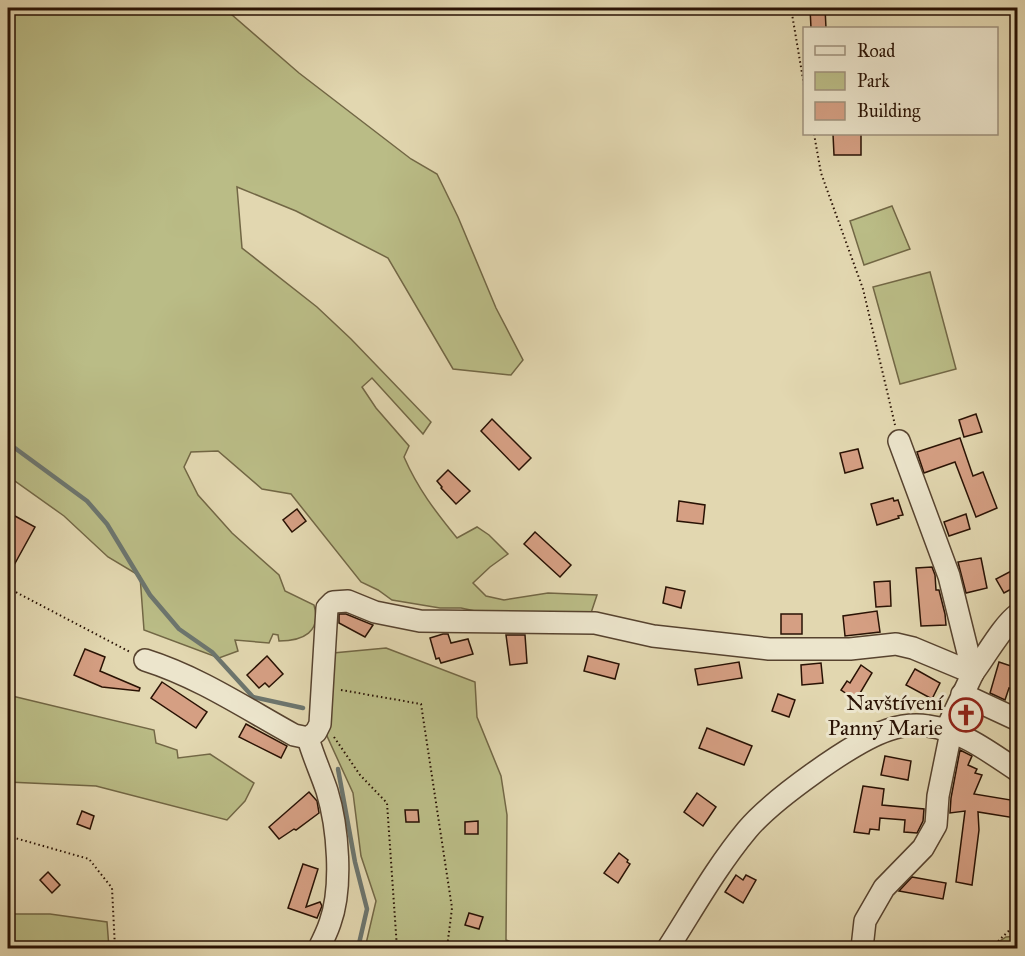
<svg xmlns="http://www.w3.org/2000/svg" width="1025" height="956" font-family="'IM FELL Great Primer',serif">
<rect width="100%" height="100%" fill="#e2d7b0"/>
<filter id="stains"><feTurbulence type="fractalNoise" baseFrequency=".00333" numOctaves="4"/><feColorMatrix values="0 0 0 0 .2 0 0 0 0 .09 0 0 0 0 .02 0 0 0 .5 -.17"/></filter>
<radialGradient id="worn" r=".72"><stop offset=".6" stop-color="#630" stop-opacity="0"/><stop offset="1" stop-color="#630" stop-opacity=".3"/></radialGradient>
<g fill="#babc86" stroke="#726745" stroke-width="1.5">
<path d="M8,8h216l75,65 112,86 26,15 21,43 38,91 27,52 -12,15 -58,-6 -65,-111 -92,-47 -59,-24 5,61 75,59 34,32 80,83 -8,12 -51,-56 -10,9 14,21 33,38 -5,11c14,32 31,54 53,81l20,-11 12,8 19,19 -18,13 -17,16 13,13 18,4 44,-7 49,2 -6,18 -97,2 -33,-7h-21l-48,-8 -14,-10 -17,-8 -70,-88 -29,-5 -44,-38 -27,1 -7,15 14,28 34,38 47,42 6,16 29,14c8,27 -11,36 -35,36l-1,-6 -5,-1 -4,9 -34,-3 3,11 -19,7 -75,-28 -4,-54 -32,-19 -44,-41 -56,-40z"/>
<polygon points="892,206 910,249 864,265 850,221"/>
<polygon points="930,272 956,369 900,384 873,287"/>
<polygon points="386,648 475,682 477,717 501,776 507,815 506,940 526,948 365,948 376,901 361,856 353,793 327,736 333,653"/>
<polygon points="8,695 154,730 156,743 177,750 178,758 210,754 254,783 245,801 227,820 96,786 8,782"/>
<polygon points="8,914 50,914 107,922 109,948 8,948"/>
<polygon points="1017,936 1017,948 993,948 994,945 1006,937"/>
</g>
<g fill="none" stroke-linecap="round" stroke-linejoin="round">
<g stroke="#6c756e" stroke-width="4.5">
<polyline points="8,443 87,501 107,524 150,595 179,629 212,652 253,697 303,708"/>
<polyline points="338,769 355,862 367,909 358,948"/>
</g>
</g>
<g fill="#d59f83" stroke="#291204" stroke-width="1.5">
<polygon points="810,8 825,8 826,28 811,28"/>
<polygon points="833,134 861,134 861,155 834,155"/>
<polygon points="976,414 982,432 964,437 959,420"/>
<polygon points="492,419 531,458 519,470 481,431"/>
<polygon points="960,438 973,476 983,472 997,508 976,517 955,462 924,473 917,452"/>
<polygon points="858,449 863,468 845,473 840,453"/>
<polygon points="448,470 470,491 456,504 441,488 442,487 437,481"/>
<polygon points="893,498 894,501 898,500 903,515 898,516 899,518 877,525 871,504"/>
<polygon points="679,501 705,505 703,524 677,521"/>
<polygon points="297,509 306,521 292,532 283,520"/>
<polygon points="966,514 970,529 949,536 944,522"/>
<polygon points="15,516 35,527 8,576 8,529"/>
<polygon points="535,532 571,565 560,577 524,544"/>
<polygon points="981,558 987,588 966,593 958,562"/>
<polygon points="932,567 935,575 936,590 939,590 945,614 946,625 921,626 916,568"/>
<polygon points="1017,568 1017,586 1004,593 996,579"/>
<polygon points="890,581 891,606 876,607 874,582"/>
<polygon points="666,587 685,591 681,608 663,603"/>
<polygon points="877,611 880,632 845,636 843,616"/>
<polygon points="339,614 346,614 373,625 365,637 339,623"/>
<rect x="781" y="614" width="21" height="20"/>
<polygon points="443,634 448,634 451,643 468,639 473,654 441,663 439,658 436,659 430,638"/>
<polygon points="506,635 525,635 527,663 510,665"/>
<polygon points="85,649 105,657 100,671 140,688 139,691 102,687 74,675"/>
<polygon points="267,656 283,674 269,687 265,683 259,688 247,675"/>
<polygon points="588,656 619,664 615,679 584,671"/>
<polygon points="739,662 742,678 698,685 695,669"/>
<polygon points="999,662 1017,668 1017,691 1009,688 1005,700 990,693"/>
<polygon points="821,663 823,683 802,685 801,665"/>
<polygon points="861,665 872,673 856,700 841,690 847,681 850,683"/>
<polygon points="915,669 940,683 932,699 906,685"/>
<polygon points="162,682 207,712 196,728 151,698"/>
<polygon points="778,694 795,700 789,717 772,711"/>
<polygon points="246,724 287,746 281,758 239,737"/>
<polygon points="707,728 752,746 744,765 699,748"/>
<polygon points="960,750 972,756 968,765 977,769 975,773 982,775 974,794 1017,801 1015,818 978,812 979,830 972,885 956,882 965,811 950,813 951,798"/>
<polygon points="885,756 911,761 908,780 881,775"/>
<polygon points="863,786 884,789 882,805 924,809 923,821 917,833 904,832 905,820 880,818 879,830 870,829 869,834 854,832"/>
<polygon points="309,792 317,801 319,813 296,830 294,829 279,839 269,827"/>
<polygon points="697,793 716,807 703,826 684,812"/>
<polygon points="405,810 418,810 419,822 406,822"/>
<polygon points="82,811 94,816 90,829 77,824"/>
<polygon points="478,821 478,834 465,834 465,822"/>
<polygon points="619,853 628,860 627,862 630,864 618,883 604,873"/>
<polygon points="303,864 318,869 306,907 320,902 322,906 317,918 288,908"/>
<polygon points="48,872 60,885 52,893 40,880"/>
<polygon points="736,875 743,880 746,875 756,880 743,903 725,892"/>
<polygon points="912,877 946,883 943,899 899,891"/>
<polygon points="469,913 483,917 479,929 465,925"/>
</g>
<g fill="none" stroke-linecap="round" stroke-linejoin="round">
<defs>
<g id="minor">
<polyline points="899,441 949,576 973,673"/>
<path d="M145,660c54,17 100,48 149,75l14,3 8,-6 4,-8 7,-116 6,-6 15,-1 27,11 45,9 175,2 58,13 116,13h81l46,-5 17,4 60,25 -27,57"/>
<path d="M973,673c13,-17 29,-47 45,-59"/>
<polyline points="962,694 1018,720"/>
<path d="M308,738c5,18 13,35 19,53 11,36 16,96 3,132 -3,9 -7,17 -11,25"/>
<path d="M668,948c25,-39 49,-82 79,-118 24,-29 105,-88 141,-100 12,-4 27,-6 40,-4 33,4 63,27 90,45"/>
<polyline points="862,948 865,921 884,888 923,848 936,825 938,796 951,732"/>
</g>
</defs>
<use href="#minor" stroke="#57432f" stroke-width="24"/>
<g stroke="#291204" stroke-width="2" stroke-dasharray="1.5 3" stroke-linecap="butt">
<polyline points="791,8 804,85"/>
<polyline points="814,134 821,173 863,289 895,425"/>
<polyline points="8,588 130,652"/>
<polyline points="341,690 421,704 452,908 447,948"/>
<polyline points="334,737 360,775 387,803 397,948"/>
<polyline points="8,836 89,859 112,888 115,948"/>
<polyline points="993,948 993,946 1018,922"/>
</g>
<use href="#minor" stroke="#ece5cc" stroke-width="21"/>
</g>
<defs>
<symbol id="church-ring" viewBox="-11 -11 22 22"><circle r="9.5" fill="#ece5cc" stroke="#8f2418" stroke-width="1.5"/><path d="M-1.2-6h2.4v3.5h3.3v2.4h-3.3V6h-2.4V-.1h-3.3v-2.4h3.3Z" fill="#8f2418"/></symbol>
</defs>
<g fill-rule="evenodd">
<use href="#church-ring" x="947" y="696" width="38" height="38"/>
</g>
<g text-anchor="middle" stroke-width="6" stroke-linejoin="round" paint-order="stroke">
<g font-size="22" fill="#291204" stroke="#ece5cc" text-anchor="end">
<text x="943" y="710">Navštívení<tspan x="943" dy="25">Panny Marie</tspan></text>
</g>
</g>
<rect width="1025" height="956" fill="none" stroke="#e2d7b0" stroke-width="30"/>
<rect x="9" y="9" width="1007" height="938" fill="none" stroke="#291204" stroke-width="3"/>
<rect x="15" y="15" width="995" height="926" fill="none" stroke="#291204" stroke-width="1.5"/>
<rect x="803" y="27" width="195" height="108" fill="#ece5cc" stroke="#9e917c" stroke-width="1.5"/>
<rect x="815" y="46" width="30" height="9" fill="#ece5cc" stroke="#9e917c" stroke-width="1.5"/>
<text x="857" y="57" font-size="18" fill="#291204">Road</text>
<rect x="815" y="72" width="30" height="18" fill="#babc86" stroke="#9e917c" stroke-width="1.5"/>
<text x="857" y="87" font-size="18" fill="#291204">Park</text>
<rect x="815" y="102" width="30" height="18" fill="#d59f83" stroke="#9e917c" stroke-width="1.5"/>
<text x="857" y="117" font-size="18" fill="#291204">Building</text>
<rect width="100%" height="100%" filter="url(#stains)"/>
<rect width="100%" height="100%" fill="url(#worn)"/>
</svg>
